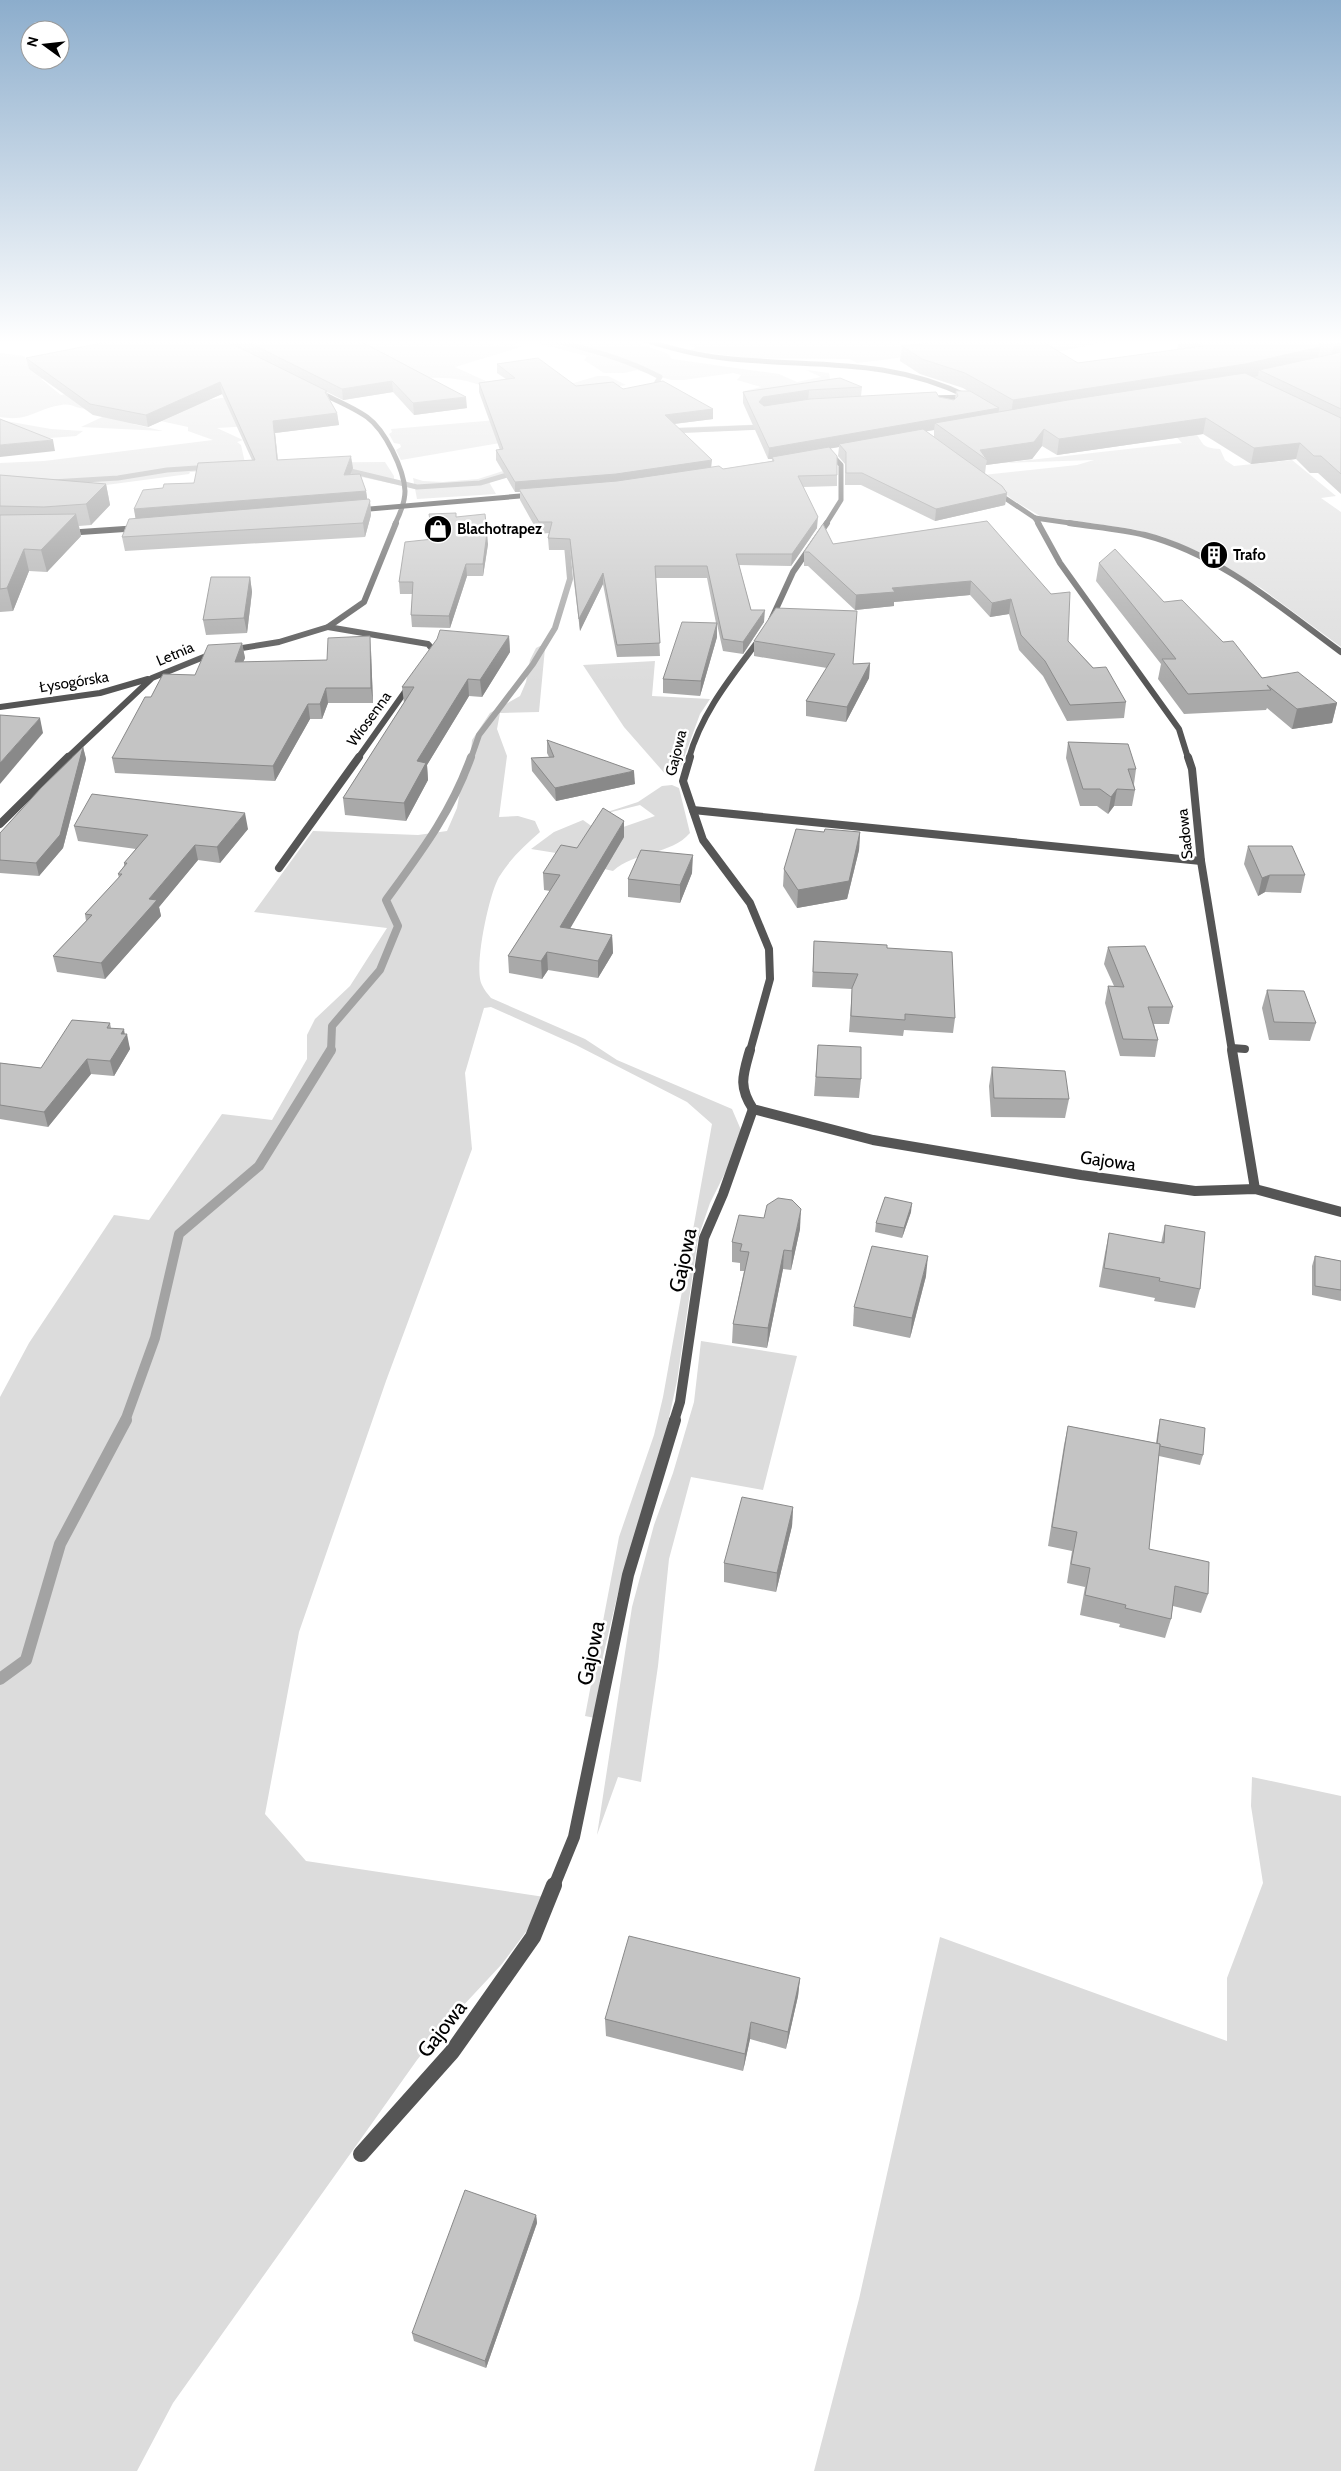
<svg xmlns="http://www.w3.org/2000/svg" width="1341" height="2471" font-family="Cabin,sans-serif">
<rect width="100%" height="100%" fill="#fff"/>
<g fill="#dcdcdc">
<path d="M391,339h77l29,6 15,-6h115l41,15 4,5 107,15 18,8 24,-5 -15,-7 23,3 3,17 -82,4 -5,-3 16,-4 -24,-7 4,-5 -8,-2 -49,7h-13l-34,-10 -13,3h-20l-20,-13 3,-4 -66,-17 -7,6 7,2 -66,20 46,21 63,-2 33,-10h11l18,9 -105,17 32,32 -152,26 -5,-10 5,-3 -1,-3 -6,-1 -5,-9 3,-2 -1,-3 106,-9 -12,-33c-20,-9 -47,-11 -69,-8l-53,-33z"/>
<polygon points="724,339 984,339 922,355 857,363 850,359 748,358 689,350 696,348 686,345"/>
<polygon points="1022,339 1111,339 1107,342 1046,354"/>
<path d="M0,353l24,3 6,8 33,10 -22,5 20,16 70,-13 77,18 20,-3 58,27 -69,4 26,12 -6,2 4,3 4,18 140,-1 9,14v8l-56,-12 -91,-3 -57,3 -1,2 -189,25v-36l44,-2 169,-21 -25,-9v-4l-32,-7 -23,4 30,7 -82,-4 32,-15 -15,-7c-21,9 -22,-3 -37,0 -26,4 -31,17 -61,12z"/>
<polygon points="0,420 51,429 83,431 76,436 10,441"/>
<polygon points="769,424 785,428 683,433 489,482 496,494 417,499 413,478 423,481 443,482 478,479 572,449 665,428"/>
<path d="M1172,432h23c9,12 6,16 25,17l5,11 9,6 58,-6 44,36 -15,2 20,14v135l-80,-59 -51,-28 17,-3 -10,-7 -18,2 -36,-15 -31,-8 -92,-13 -27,-16 -30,-25 94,-10 17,-5 -91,3 179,-20z"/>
<path d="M540,646l5,2 -6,64 -39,1 -3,16 10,27 -8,61 19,-1 17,5 5,11c-15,13 -30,27 -41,45 -10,17 -26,92 -17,108 2,5 6,9 9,13l94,41 32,21 115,49 9,21 -10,31 -21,42 -12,35 -21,143 -10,46 -49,166 -15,63 -8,62 -10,-2 34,-179 35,-102 9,-38 49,-273 -25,-22 -111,-57 -85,-38 -7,1 -19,65 7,76 -86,232 -87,251 -34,182 41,47 245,37 -49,66 -56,60 -29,36 -244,343 -36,68h-137v-1074l29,-54 85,-128 35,5 73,-106 50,6 35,-61v-24l8,-16 35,-33 37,-58 -133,-16 59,-81 105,4 29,-4 10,-23 3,-17 9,-18 3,-33 18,-27 30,-17 6,-14 4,-22 6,-12z"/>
<polygon points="655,661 652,696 710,699 700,714 681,766 667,776 624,727 583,665"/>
<path d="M672,785l7,3 11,45c-19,22 -55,18 -77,38l-13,-3 -25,-12 -44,-7 23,-17 29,-12 14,10 9,3 49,-17 -15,-11 -45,11 43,-14 24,-16z"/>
<polygon points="701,1341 797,1356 763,1490 691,1477 669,1559 658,1666 641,1782 618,1777 597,1835 632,1607 654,1525 673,1473 694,1402"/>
<polygon points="1252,1777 1341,1796 1341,2471 814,2471 859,2299 940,1937 1227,2041 1227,1978 1263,1883 1251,1806"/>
</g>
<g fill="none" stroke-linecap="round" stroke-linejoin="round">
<g stroke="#a3a3a3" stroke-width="5">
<path d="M548,339c39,10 77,19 112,38l-10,17"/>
<polyline points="668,431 766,427"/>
<polyline points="338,468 417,487 480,483 517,472"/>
<polyline points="52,482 118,478 167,470 211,467"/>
</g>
<polyline stroke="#a3a3a3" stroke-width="6" points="471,758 479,735 533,664 555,628 570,579 567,545 569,537"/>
<path stroke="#a3a3a3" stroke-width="8" d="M331,1051l1,-25 48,-56 18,-44 -12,-26c35,-48 65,-87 85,-143"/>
<polyline stroke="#a3a3a3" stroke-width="10" points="125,1421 155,1338 179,1234 259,1166 331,1050"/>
<polyline stroke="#a3a3a3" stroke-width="12" points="0,1679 26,1660 60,1544 126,1420"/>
<polyline stroke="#555" stroke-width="5" points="929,398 969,397"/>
<polyline stroke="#555" stroke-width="8" points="1232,1048 1245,1049"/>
<g stroke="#555" stroke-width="5">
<path d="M642,339c27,9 53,16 81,19 89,10 162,-2 246,39"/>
<path d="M319,392c16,8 34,15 48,25 18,13 37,52 38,74 0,12 -5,23 -10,33"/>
<polyline points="996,492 1035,518 1077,524"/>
<polyline points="1035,518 1039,524"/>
<polyline points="826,524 841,500 841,465 830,453"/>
</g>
<g stroke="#555" stroke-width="6">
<polyline points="1038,523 1060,563 1179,729 1188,758"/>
<path d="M1069,523c25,4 51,6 76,12 74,19 136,73 196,117"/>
<polyline points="771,620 793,572 827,523"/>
<polyline points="328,627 428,644 434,651 429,658"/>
<polyline points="230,650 279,642 328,627 364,602 396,523"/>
<polyline points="0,707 100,693 148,679"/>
<polyline points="67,758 152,678 216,652"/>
<polyline points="358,758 409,686"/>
<path d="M689,758c13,-47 44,-83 72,-121"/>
</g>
<g stroke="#555" stroke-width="8">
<polyline points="690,757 683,781 703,840 750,903 769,949 770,979 750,1051"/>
<polyline points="1188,757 1192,769 1201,861 1232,1051"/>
<polyline points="693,810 1201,861"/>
<polyline points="0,824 68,757"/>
<polyline points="279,868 359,757"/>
</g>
<g stroke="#555" stroke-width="10">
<path d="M750,1050c-7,25 -12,36 3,59l120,31 208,35 114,16 60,-2 86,23"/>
<polyline points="1232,1050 1255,1189"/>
<polyline points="674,1421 680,1402 704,1238 723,1194 753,1109"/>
</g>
<polyline stroke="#555" stroke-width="12" points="554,1886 574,1837 628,1575 675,1420"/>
<polyline stroke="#555" stroke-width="16" points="361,2154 452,2052 533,1937 554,1885"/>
<polyline stroke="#222" stroke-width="5" points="358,510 532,495"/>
<polyline stroke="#222" stroke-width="6" points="66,533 139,528"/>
</g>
<g fill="#a9a9a9" fill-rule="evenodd">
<polygon points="88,339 381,339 364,343 467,408 414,415 393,392 343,400 327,392 328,396 337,413 339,425 275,433 278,460 353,468 350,474 366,491 367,499 370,501 371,515 365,537 125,551 122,537 136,518 134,509 163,488 194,483 252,460 222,394 148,427 93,415 29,369 26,358 98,344"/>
<path d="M1179,339h162v155l-23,-21h-8l-14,-14 -45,5 -48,-30 -146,21 -15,-9 -10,13 -46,6 -1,9 22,19 -2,12 -70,16 -74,-36h-16v-21l-7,-8 1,-9 -9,1 7,27v11l-34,1 14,41 -26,38 -52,-1 12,45 13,12 -21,32 -20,-3 -6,-27v13l-17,59 -37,-3v-14l53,-56 -9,-45h-51l4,78 -43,1 -14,-73 -23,47 -10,-81h-21l-1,-12 1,-5 -10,1 -19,-34v-8h-5l-19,-32v-10h4l-21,-58v-9l27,-4 -9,-6v-9l79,22 47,3 90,20v10l-39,5 37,43 12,2 49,-8v-2h-4l-25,-56v-11l119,-5 -1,9 78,1 15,3 1,-1 1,-8h12l-5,-3 -43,-14 -20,-13 2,-15 176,17 99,-13zM934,430v7l-8,-6z"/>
<polygon points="0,475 106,484 110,505 91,525 79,526 81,536 47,572 29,571 13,611 0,612"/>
<polygon points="429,514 456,517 488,544 483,576 467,576 450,628 412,627 411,615 413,594 400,594 399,582 432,539"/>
<polygon points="987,521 1068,641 1126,702 1124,718 1067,721 1043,676 1019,650 1009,614 990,617 970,595 894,602 894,606 855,610 808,566 804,566 804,552 833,544"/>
<polygon points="1099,563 1164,602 1223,642 1262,678 1337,703 1332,723 1292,729 1267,708 1266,710 1184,714 1158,679 1161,664 1096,581"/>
<polygon points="250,577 252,592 247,633 206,635 203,620"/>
<polygon points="776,608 853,664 870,663 869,678 846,722 806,716 806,701 827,668 754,656 754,641"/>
<polygon points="509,636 510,652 482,697 469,696 427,765 428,780 406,821 345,815 343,798 404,703 402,687"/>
<polygon points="242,643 245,658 243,662 327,660 371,651 373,703 328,703 322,719 310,719 275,781 115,773 112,758 151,697 195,675"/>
<polygon points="547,740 635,784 556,801 532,771 531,758 549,757 547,753"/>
<polygon points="1068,742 1136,769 1134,784 1135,790 1132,806 1114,806 1108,814 1097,806 1080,806 1066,758"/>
<polygon points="83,747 86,759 63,848 39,876 0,873 0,833"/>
<polygon points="74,826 248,829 220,863 198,860 159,907 161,916 105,979 57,972 53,956 86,921 85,914 119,878 118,874 124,866 124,863 136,849 78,841"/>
<polygon points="824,832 860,832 859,850 847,899 797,908 783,886 784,869"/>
<polygon points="624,837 570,928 612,935 613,953 598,978 548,970 542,979 509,973 508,956 550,891 544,890 543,873 577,848"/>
<polygon points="1248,846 1305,875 1301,893 1265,892 1258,896 1244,864"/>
<polygon points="692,873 680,903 628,897 628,879"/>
<polygon points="814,941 887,948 955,1018 953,1033 904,1030 903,1036 849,1032 852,989 812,987"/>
<polygon points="1108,947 1173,1007 1169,1024 1154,1024 1158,1040 1155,1057 1120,1056 1105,1003 1108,986 1114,986 1104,964"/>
<polygon points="1267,990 1316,1023 1310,1041 1269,1040 1262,1008"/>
<polygon points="110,1023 111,1028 125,1034 130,1049 114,1076 91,1074 48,1127 0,1119 0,1063 41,1068"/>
<polygon points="818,1045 861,1079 859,1098 814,1096"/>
<polygon points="992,1067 1069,1099 1065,1118 991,1117 989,1086"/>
<polygon points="911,1212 902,1238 875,1232 876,1223"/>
<polygon points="1165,1225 1200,1289 1195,1308 1154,1301 1155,1298 1099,1287 1105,1253 1109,1233 1161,1243"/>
<polygon points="800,1229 791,1270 783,1269 767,1348 732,1343 733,1324 744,1271 740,1271 740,1263 732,1262 732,1242"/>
<polygon points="1315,1256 1341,1261 1341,1301 1312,1295 1312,1266"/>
<polygon points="926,1276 910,1338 853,1326 854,1307"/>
<polygon points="1160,1419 1203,1455 1200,1465 1159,1456 1149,1549 1208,1594 1201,1613 1173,1606 1171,1619 1165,1638 1119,1627 1120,1624 1080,1615 1085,1587 1067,1583 1072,1551 1048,1546 1064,1445 1068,1426 1156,1443 1158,1429"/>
<polygon points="793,1507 792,1526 776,1592 724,1582 724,1563"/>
<polygon points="800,1978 798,1996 786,2049 750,2039 743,2071 606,2036 605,2019"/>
<polygon points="536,2215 537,2223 486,2368 414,2341 412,2333"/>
</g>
<g fill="#898989">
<polygon points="350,339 381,339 350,346"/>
<polygon points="1322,340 1317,362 1259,370 1258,376 1242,380 1011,416 1013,400 1319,343"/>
<polygon points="1341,343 1341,357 1331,359 1334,344"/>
<polygon points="392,381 393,392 343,400 342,389"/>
<polygon points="220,382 222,394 148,427 146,415"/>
<polygon points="809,390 808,401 762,408 759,402 763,397"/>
<polygon points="466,397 467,408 414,415 413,403"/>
<polygon points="999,408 998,418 935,423 934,430 841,446 839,444 839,447 773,459 772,457 772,459 768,459 769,448"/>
<polygon points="713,409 713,419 665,425 665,415"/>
<polygon points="337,413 339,425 275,433 279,472 273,421"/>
<polygon points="1206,418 1203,434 1057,455 1059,439"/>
<polygon points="1044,429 1042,446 1032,459 986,465 987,460 980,450"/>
<polygon points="53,440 55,451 0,457 0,445"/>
<polygon points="1300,443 1296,459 1251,464 1254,448"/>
<polygon points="351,456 353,468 345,487 344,475"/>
<polygon points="712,460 711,469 616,484 519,489 520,492 515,492 515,482"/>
<polygon points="106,484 110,505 91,525 86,504"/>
<polygon points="366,491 368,504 136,522 134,509"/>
<polygon points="1007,493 1005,505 935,521 936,509"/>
<polygon points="370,501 371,515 365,537 363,523"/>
<polygon points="76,514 81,536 47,572 41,550"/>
<polygon points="818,517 817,528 791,566 792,554"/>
<polygon points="487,532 488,544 483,576 483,564"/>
<polygon points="24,549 29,571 13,611 7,588"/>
<polygon points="466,564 467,576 450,628 449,616"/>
<polygon points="603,573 603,584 580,631 579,619"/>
<polygon points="250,577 252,592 247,633 244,618"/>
<polygon points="971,581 970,595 894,602 894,606 855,610 856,595 892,588"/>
<polygon points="1011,599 1009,614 990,617 992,603"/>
<polygon points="765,610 764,622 743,654 743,642"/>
<polygon points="717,623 717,637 700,696 701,681"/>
<polygon points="370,636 371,651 373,703 371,688"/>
<polygon points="509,636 510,652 482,697 480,680"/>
<polygon points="242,643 245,658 237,676 235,662"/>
<polygon points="870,663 869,678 846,722 847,707"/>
<polygon points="468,679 469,696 427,765 428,780 406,821 404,803 417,761"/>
<polygon points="326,688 328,703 322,719 320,704"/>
<polygon points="1337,703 1332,723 1292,729 1297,709"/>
<polygon points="308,704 310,719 275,781 273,766"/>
<polygon points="40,718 43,733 0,784 0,763"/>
<polygon points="83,747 86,759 63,848 39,876 36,863"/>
<polygon points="634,771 635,784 556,801 555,788"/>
<polygon points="1117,789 1114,806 1108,814 1111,797"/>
<polygon points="245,813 248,829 220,863 217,847"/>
<polygon points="624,821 624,837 561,944 560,927"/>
<polygon points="860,832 859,850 847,899 797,908 798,890"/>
<polygon points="195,845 198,860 159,907 161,916 105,979 101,963 149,899"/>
<polygon points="693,855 692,873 680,903 680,885"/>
<polygon points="1270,875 1265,892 1258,896 1262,878"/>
<polygon points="612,935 613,953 598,978 598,961"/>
<polygon points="547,952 548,970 542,979 541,961"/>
<polygon points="124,1029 125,1036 127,1034 130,1049 114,1076 110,1061 121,1034"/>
<polygon points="87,1059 91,1074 48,1127 44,1112"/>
<polygon points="912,1203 911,1212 902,1238 904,1228"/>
<polygon points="801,1209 800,1229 791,1270 792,1251"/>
<polygon points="784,1250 783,1269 767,1348 768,1328"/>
<polygon points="928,1256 926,1276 910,1338 912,1318"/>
<polygon points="793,1507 792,1526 776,1592 777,1573"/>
<polygon points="800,1978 798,1996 786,2049 788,2032"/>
<polygon points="751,2022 750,2039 743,2071 745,2054"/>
<polygon points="536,2215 537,2223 486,2368 485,2361"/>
</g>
<g fill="#c4c4c4" stroke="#898989">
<polygon points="107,339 222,339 327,391 325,392 337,413 273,421 277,460 351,456 344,475 360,474 366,491 134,509 143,490 163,488 164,484 194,483 198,463 255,460 220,382 146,415 90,404 26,358 112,341"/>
<polygon points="242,339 356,339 466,397 413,403 392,381 342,389"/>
<polygon points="963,339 1038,339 1078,363 1203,346 1182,339 1341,339 1341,343 1334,344 1322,340 1319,343 1320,347 1245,364 1013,400 965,373 922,359 902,346"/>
<polygon points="1341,352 1341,409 1259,370 1337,353"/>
<polygon points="538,358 576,386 613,382 623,389 663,381 713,409 665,415 712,460 616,474 515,482 496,450 503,449 479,383 515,378 497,364"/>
<polygon points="1245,373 1341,418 1341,474 1321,456 1314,456 1300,443 1254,448 1206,418 1059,439 1044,429 1034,442 980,450 987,460 935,423 1068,400"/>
<polygon points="840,378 862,387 809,390 763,397 759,402 764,406 810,399 936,392 939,397 954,400 958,396 956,391 970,391 999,408 769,448 743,392"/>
<polygon points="0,419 53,440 0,445"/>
<polygon points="923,429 1002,486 1007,493 936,509 862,473 846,473 846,452 839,444"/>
<polygon points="829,447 837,456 837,475 798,476 818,517 792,554 736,554 751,610 765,610 743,642 723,639 707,566 655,566 660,643 617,645 603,573 579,619 570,539 548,538 552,522 539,522 519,489 617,481 719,466 723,469 774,461 772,457"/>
<polygon points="0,475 106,484 86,504 44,507 0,506"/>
<polygon points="369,499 370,501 363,523 122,537 129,519"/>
<polygon points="456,513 456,517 485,514 487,532 483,564 466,564 449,616 411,615 413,582 399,582 405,542 433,539 429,514"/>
<polygon points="76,514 41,550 24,549 7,588 0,589 0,515"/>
<polygon points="987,521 1051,594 1070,592 1068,641 1093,668 1106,667 1126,702 1070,705 1045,661 1021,635 1011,599 992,603 971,581 892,588 895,592 856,595 809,552 804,552 823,524 833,544"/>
<polygon points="1115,549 1164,602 1182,600 1223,642 1233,641 1262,678 1298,672 1337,703 1297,709 1267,685 1271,690 1188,694 1162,659 1176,659 1099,563"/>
<polygon points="211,577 250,577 244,618 203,620"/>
<polygon points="776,608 857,611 853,664 870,663 847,707 806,701 835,654 754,641"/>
<polygon points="682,622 717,623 701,681 663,679"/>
<polygon points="440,630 509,636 480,680 468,679 417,761 426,763 404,803 343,798 414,687 402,687 437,639"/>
<polygon points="370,636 371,688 326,688 320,704 308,704 273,766 112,758 145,697 151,697 163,674 195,675 208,645 242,643 235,662 327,660 328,638"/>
<polygon points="0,715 40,718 0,763"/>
<polygon points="547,740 634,771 555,788 531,758 554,757"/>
<polygon points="1068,742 1128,744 1136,769 1128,769 1135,790 1117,789 1111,797 1100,789 1083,789"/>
<polygon points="83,747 60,835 36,863 0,860 0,833 41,788"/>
<polygon points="92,794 245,813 217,847 195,845 149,899 157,900 101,963 53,956 92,915 85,914 122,874 118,874 127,863 124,863 148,835 74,826"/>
<polygon points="603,808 624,821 560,927 612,935 598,961 547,952 541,961 508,956 560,875 543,873 561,845 577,848"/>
<polygon points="796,829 824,832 825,829 860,832 849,881 798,890 784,869"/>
<polygon points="1248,846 1292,846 1305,875 1270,875 1262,878"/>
<polygon points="641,850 693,855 680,885 628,879"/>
<polygon points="814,941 887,945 887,948 952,952 955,1018 905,1014 905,1020 851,1016 852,988 858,974 813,972"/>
<polygon points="1145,946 1173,1007 1148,1007 1158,1040 1123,1039 1108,986 1124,987 1108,947"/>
<polygon points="1267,990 1304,991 1316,1023 1274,1022"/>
<polygon points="72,1020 110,1023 107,1028 124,1029 121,1034 127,1034 110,1061 87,1059 44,1112 0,1105 0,1063 41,1068"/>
<polygon points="818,1045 861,1047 861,1079 816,1077"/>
<polygon points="992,1067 1065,1071 1069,1099 994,1098"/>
<polygon points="885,1197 912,1203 904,1228 876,1223"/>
<polygon points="778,1198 792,1200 801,1209 792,1251 784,1250 768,1328 733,1324 749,1252 740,1251 742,1244 732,1242 739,1215 764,1218 767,1205"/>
<polygon points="1165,1225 1205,1232 1200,1289 1159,1281 1160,1278 1104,1268 1109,1233 1164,1243"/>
<polygon points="872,1246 928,1256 912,1318 854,1307"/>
<polygon points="1315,1256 1341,1261 1341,1290 1315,1286"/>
<polygon points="1160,1419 1205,1428 1203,1455 1160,1446 1160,1444 1157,1444"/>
<polygon points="1068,1426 1160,1444 1149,1549 1209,1562 1208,1594 1175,1586 1171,1619 1125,1608 1126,1605 1085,1595 1090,1568 1071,1564 1077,1532 1052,1527"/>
<polygon points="742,1497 793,1507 777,1573 724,1563"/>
<polygon points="629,1936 800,1978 788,2032 751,2022 745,2054 605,2019"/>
<polygon points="465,2190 536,2215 485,2361 412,2333"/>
</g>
<linearGradient id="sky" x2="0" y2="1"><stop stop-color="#8cadcc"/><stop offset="0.5" stop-color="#fff"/><stop offset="1" stop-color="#fff" stop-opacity="0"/></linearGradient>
<rect width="1341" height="684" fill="url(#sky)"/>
<defs>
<symbol id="shop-disc" viewBox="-11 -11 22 22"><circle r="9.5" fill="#000" stroke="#fff"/><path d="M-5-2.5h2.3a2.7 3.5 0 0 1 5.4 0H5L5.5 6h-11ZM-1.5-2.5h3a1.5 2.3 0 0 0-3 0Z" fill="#fff"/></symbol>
<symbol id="building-disc" viewBox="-11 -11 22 22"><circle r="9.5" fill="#000" stroke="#fff"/><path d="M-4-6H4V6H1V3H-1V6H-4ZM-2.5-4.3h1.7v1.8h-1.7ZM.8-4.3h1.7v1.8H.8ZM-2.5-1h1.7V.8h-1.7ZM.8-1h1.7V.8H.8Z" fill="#fff"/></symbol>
</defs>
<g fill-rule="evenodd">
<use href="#shop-disc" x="422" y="513" width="32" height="32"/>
<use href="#building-disc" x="1198" y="539" width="32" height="32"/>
</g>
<g text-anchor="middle" stroke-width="5" stroke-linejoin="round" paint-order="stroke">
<g font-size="15" font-weight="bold" fill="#000" stroke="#fff" text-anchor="start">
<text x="457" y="534">Blachotrapez</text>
<text x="1233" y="560">Trafo</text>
</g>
<g font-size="15" fill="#000" stroke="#fff">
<text transform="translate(175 654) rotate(-23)" y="5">Letnia</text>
<text transform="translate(74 682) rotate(-9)" y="5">Łysogórska</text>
<text transform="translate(369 719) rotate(-54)" y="5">Wiosenna</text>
<text transform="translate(676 753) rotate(-76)" y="5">Gajowa</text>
<text transform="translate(1185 834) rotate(-96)" y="5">Sadowa</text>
</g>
<g font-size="18" fill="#000" stroke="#fff">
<text transform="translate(1108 1161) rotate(8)" y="6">Gajowa</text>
</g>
<g font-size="21" fill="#000" stroke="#fff">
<text transform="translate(683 1260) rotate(-78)" y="7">Gajowa</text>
<text transform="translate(591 1653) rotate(-78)" y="7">Gajowa</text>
<text transform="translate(442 2029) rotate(-52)" y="7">Gajowa</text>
</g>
</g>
<g transform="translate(45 45) rotate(285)"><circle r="24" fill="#ffffff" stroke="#999999"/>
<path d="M0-4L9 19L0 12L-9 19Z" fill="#000000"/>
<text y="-8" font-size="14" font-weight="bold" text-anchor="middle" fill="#000000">N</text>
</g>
</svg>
